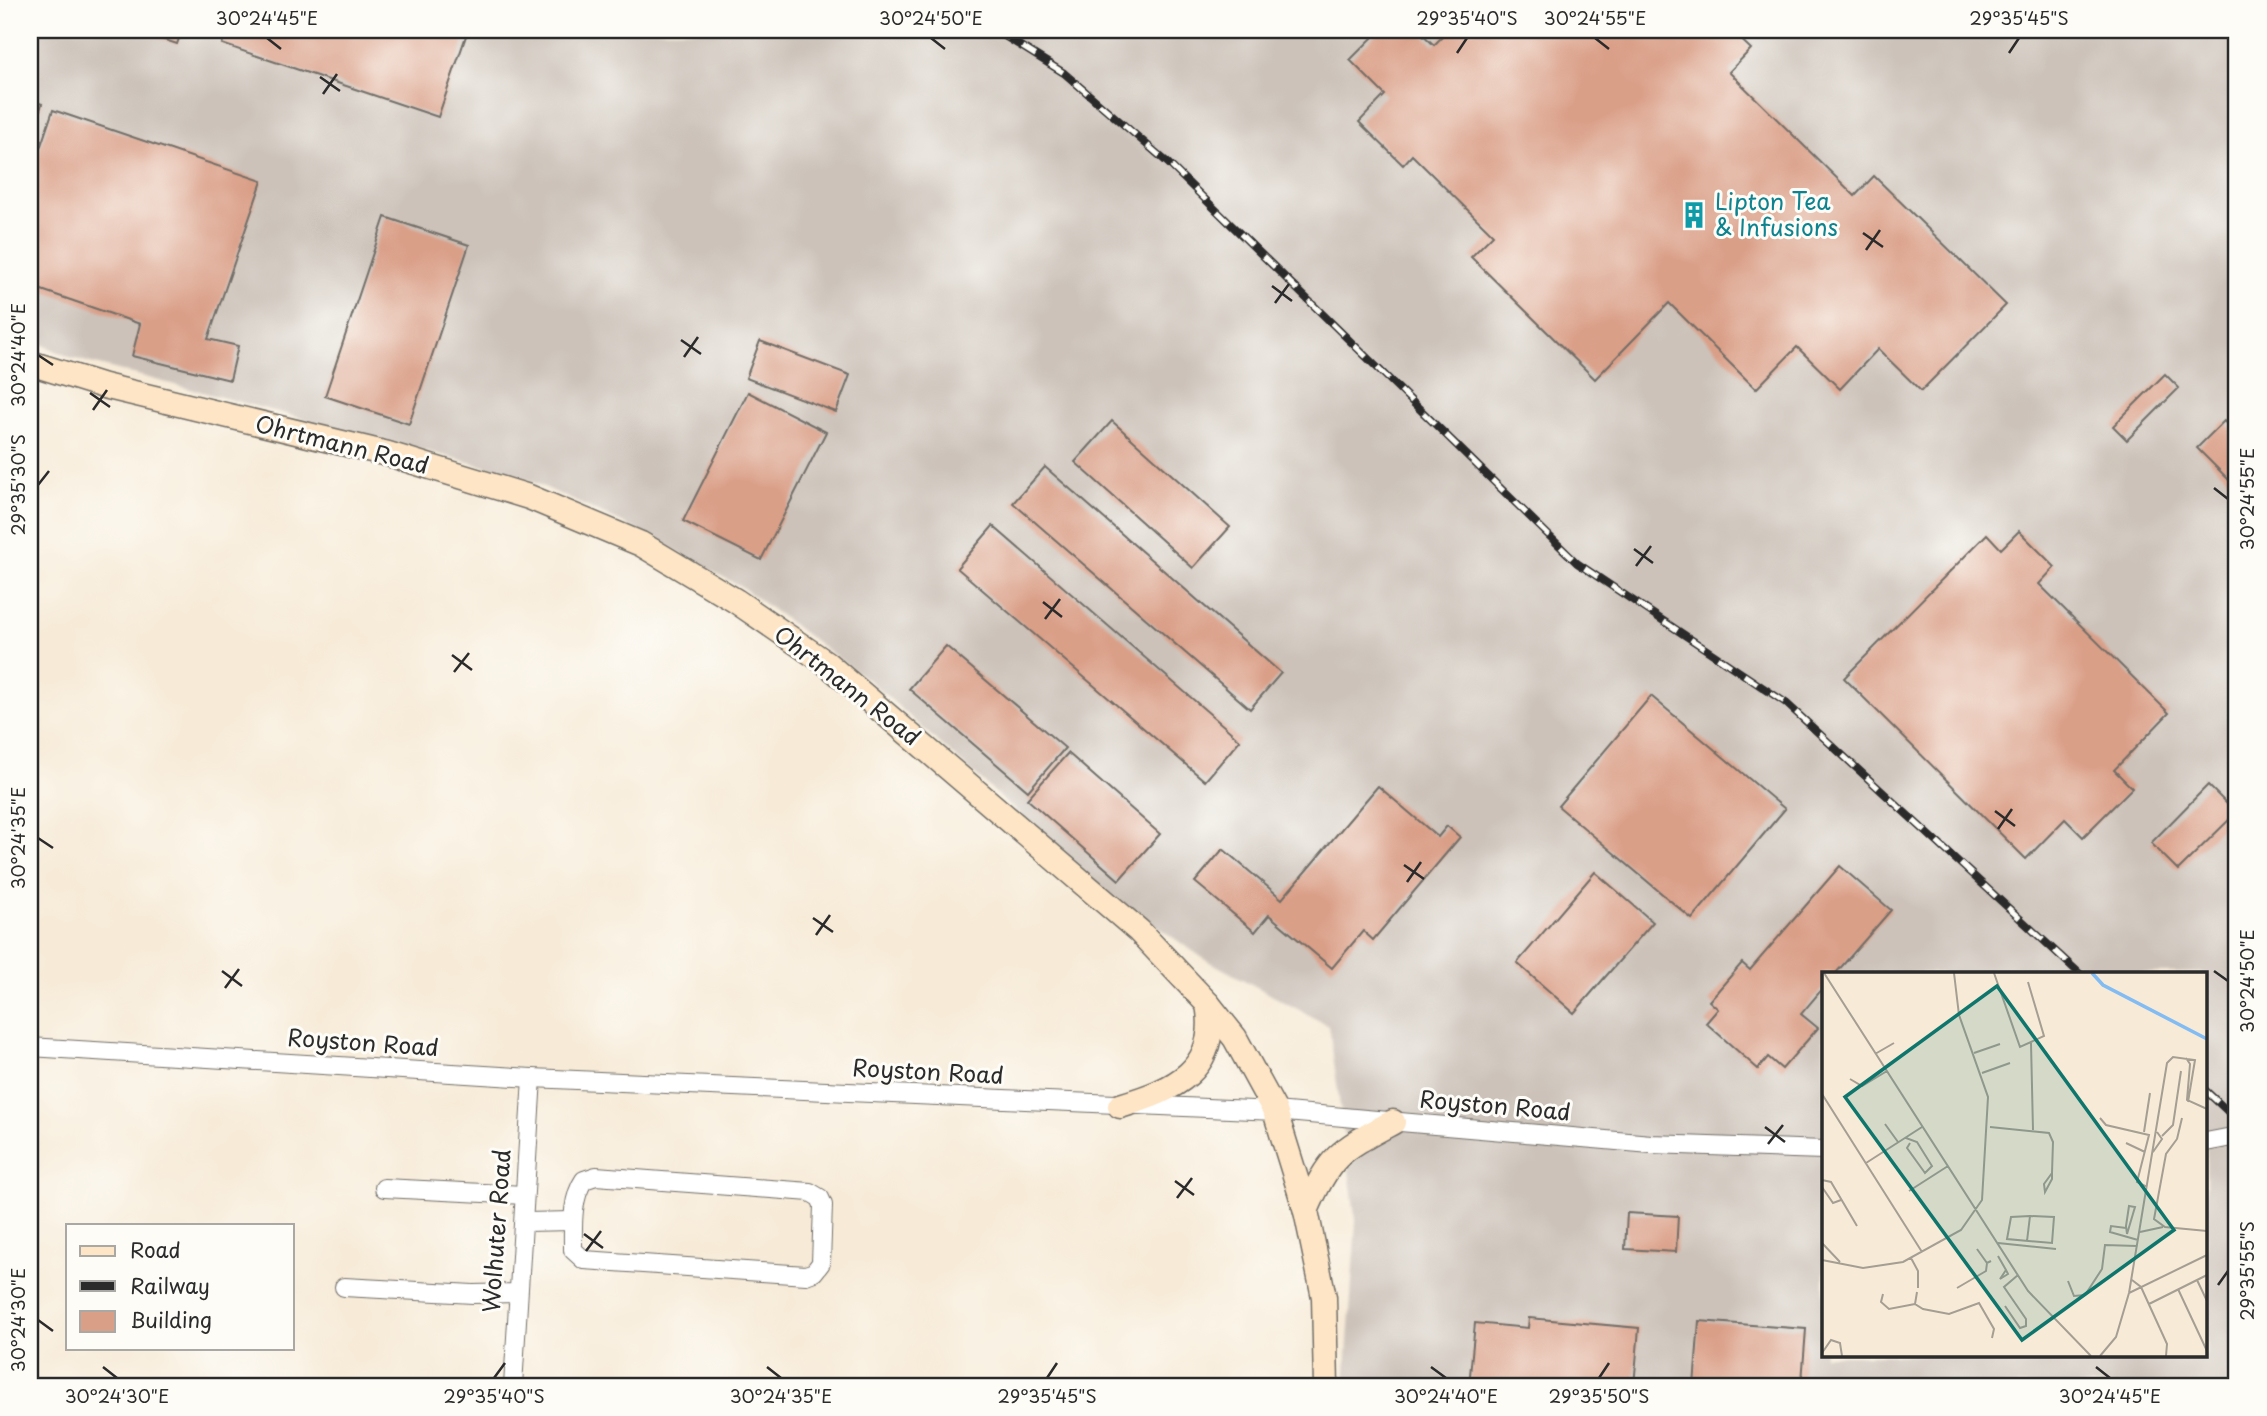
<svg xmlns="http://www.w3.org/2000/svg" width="2267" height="1416" font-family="'Playpen Sans',sans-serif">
<rect width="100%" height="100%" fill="#fdfcf7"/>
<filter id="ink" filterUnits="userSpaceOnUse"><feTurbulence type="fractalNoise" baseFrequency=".0143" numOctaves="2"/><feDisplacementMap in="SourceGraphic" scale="14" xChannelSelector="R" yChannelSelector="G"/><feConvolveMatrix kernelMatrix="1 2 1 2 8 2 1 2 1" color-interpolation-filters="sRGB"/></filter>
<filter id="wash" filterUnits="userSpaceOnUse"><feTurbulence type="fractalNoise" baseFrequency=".00686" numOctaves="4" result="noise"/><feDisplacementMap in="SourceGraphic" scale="28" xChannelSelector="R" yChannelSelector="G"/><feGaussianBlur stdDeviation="1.57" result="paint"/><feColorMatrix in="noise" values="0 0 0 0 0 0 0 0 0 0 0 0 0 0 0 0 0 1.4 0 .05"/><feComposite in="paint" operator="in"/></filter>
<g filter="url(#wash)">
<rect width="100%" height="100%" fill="#f7ebd8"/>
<path fill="#ccc2b9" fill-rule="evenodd" d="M30,30h2207v1356h-892l11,-164 -27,-196 -126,-68 -94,-64 -237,-211 -129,-95 -99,-55 -126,-58 -446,-117 -42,-19zM1824,973h382v382h-382z"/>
<g id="blocks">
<g fill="#da9f87">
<polygon points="135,30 182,30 177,44"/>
<polygon points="227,30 468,30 438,117 222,44"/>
<polygon points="1380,30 1418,30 1434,45 1449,30 1731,30 1751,49 1729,72 1855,196 1874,176 2006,305 1921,391 1878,349 1840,389 1797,347 1756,389 1669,303 1595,379 1471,257 1493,235 1412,155 1403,165 1359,122 1385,95 1350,60"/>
<polygon points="30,100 42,104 30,139"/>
<polygon points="53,110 262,181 208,339 238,346 230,380 132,356 140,324 30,286 30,178"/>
<polygon points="385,217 469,245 409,424 325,396"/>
<polygon points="760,341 850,375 836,412 746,378"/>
<polygon points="2165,374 2179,388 2127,440 2113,426"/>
<polygon points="748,392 826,432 761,560 683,521"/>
<polygon points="1112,421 1230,527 1193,568 1075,462"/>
<polygon points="2224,421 2237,435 2237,488 2197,448"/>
<polygon points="1045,467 1281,673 1250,709 1013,503"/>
<polygon points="993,526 1240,740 1205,781 957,568"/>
<polygon points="2019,531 2055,567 2039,584 2169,713 2114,770 2132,788 2083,837 2065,819 2026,859 1844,678 1987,534 2001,549"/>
<polygon points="946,646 1065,748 1028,791 909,689"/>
<polygon points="1651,696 1785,809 1692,919 1558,806"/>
<polygon points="1068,753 1160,834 1119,880 1027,799"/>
<polygon points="2208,785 2236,813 2178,870 2151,843"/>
<polygon points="1378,786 1438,837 1447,826 1460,837 1373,940 1363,931 1332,968 1269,915 1255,932 1195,882 1223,849 1282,899"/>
<polygon points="1840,866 1891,910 1836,973 1824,973 1824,987 1801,1014 1818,1028 1782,1069 1768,1057 1758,1069 1706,1023 1718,1009 1709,1001 1742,963 1750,970"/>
<polygon points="1595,872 1653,922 1574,1013 1517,963"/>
<polygon points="1627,1213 1678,1216 1676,1252 1625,1249"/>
<polygon points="1529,1318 1639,1328 1634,1386 1469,1386 1475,1323 1528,1328"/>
<polygon points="1699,1321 1806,1329 1802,1382 1817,1384 1817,1386 1694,1386"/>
</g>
</g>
</g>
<g filter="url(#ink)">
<use href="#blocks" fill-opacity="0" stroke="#726e68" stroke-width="2"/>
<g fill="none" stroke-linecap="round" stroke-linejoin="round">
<defs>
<g id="minor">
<polyline points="30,1047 532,1078 1275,1111 1651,1144 1824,1150"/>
<polyline points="2206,1142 2237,1136"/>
<path d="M596,1176l214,16 10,6 3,7 -2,58 -7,9 -8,3 -222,-15 -11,-10c0,-23 -2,-51 11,-70z"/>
<polyline points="384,1188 524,1195"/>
<polyline points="525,1222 573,1221"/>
<polyline points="344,1287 473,1294 517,1293"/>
<polyline points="513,1386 532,1078"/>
</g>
<g id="secondary">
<polyline points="30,363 104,386 388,454 529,497 641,544 736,601 826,663 1139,931 1208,1004 1235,1038 1275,1111 1306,1211 1324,1297 1326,1386"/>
<path d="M1120,1106c54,-16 100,-36 88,-102"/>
<path d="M1306,1211c24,-57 35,-61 87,-89"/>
</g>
</defs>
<use href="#minor" stroke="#726e68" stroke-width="20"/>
<use href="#secondary" stroke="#726e68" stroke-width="27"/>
<use href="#minor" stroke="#fff" stroke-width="18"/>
<use href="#secondary" stroke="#fde5c5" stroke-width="24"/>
<defs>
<g id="rail">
<polyline points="995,30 1064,73 1168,163 1577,563 1786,703 2079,973"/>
<polyline points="2206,1091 2237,1120"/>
</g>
</defs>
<use href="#rail" stroke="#2b2b2b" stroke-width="8"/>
<use href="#rail" stroke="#fdfcf7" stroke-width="5" stroke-dasharray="16" stroke-linecap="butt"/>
</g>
</g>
<path fill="none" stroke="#2b2b2b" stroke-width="2.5" d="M267,38l14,11M931,38l14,11M1595,38l14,11M1457,53l10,-15M2009,53l10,-15M320,77l20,14M323,94l14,-20M1863,233l20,14M1866,250l14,-20M1272,286l20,15M1275,303l14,-19M681,340l20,14M38,355l15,10M684,357l14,-20M90,393l20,14M93,410l14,-20M38,485l11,-14M2214,488l14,11M1634,549l19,14M1636,566l15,-20M1043,602l19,15M1045,619l15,-20M452,655l20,15M454,672l15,-19M1995,811l20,15M1998,829l14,-20M38,838l15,10M1404,865l20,14M1407,882l14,-20M813,918l20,14M816,935l14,-20M222,971l20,15M2214,971l14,10M225,988l14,-19M1765,1127l20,15M1768,1144l15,-19M1175,1181l19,14M1177,1198l15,-20M584,1234l19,14M586,1251l15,-20M2218,1285l10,-14M38,1320l15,11M103,1367l14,11M767,1367l14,11M1431,1367l15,11M2096,1367l14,11M494,1378l11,-15M1047,1378l10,-15M1599,1378l10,-15"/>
<defs>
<symbol id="building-bare" viewBox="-9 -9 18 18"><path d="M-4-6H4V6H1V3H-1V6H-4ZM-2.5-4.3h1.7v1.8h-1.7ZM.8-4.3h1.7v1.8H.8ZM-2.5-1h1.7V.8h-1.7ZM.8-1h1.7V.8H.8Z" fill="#0f9aa8" stroke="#fdfcf7" stroke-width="2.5" paint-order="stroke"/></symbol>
</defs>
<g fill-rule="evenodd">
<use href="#building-bare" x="1675" y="196" width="38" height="38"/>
</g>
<g text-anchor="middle" stroke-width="6" stroke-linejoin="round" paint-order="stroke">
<g font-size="23" fill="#0d838f" stroke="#fdfcf7" text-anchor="start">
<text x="1715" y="210">Lipton Tea<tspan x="1715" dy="26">&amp; Infusions</tspan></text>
</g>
<g font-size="23" fill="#2b2b2b" stroke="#fdfcf7">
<text transform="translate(342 445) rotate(14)" y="8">Ohrtmann Road</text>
<text transform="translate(847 686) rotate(38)" y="8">Ohrtmann Road</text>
<text transform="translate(363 1043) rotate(4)" y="8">Royston Road</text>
<text transform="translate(928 1072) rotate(3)" y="8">Royston Road</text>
<text transform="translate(1495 1106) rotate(5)" y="8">Royston Road</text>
<text transform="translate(497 1231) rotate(-86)" y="8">Wolhuter Road</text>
</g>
</g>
<g transform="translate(1822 972)">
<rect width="385" height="385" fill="#f7ebd8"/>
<path fill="none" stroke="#83bbf3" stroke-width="3.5" d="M270,1l11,12 104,54"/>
<path fill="none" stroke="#a59e93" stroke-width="2" d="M2,1l204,318 63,65M172,1l26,74 24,-11 -16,-54M209,71l2,87M152,81l26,-9M53,82l19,-11M364,86l4,6 -3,36 20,9M160,101l28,-10M28,107l12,7 25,-15M0,122l100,158M278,146l6,7 43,10 -12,47 10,5M63,152l13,18M168,155l59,6 4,9 -1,31v6l-7,13 -1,-8 8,-11M322,160l6,-39M340,164l11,-11 8,-54M84,166l11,4 15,24 -7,7 -18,-25 3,-5M355,167l-11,15 -12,65 11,8 42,4M355,167l5,-21M304,171l19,9M331,180l9,-13 -5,-7M44,191l56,-36M0,208l9,2 26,44M0,215l11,16 8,-3M87,219l39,-25M307,234l6,1 -8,27 -1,-8zM208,244l24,1 -2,26 -45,-4 4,-22zM304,256l-15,-2 -1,6 28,8M318,260l23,-5M205,269l3,-25M0,271l18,19M176,271l58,6M155,277l10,14 4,-2M176,284l8,14 2,4 -8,5 6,-9M89,286l7,13v17M0,288l41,8 40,-6 58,-32 21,-30 6,-103 -29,-82 -5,-42M310,308l9,7 26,57 -1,12M375,308l10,21M246,309l6,15 11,-1 17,-26 3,-24 32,1M135,316l29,-17 1,-8M356,317l29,62M95,320l-2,12 8,5 26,5 30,-11 15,26 -2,9M307,321l38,-230 6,-6 22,3 -7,42M61,322l-2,8 8,7 26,-5M327,332l58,-29M183,334l15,22 6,-2v-7l-22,-32 14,-12M0,381l9,-13 9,3 2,13M278,384l16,-19 13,-44 78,-38"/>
<path fill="#0f766e" fill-opacity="0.15" stroke="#0f766e" stroke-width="3.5" d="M175,14l177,244 -152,110 -177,-243z"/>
<rect width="385" height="385" fill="none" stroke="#2b2b2b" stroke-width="3.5"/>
</g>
<rect width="2267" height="1416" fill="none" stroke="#fdfcf7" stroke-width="77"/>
<rect x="66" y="1224" width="228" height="126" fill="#fdfcf7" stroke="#a9a8a5" stroke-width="2"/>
<rect x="80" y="1246" width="35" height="10" fill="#fde5c5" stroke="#a9a8a5" stroke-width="2"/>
<text x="130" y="1258" font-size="21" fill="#2b2b2b">Road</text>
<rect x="80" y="1281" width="35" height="10" fill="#2b2b2b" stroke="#a9a8a5" stroke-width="2"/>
<text x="130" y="1294" font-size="21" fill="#2b2b2b">Railway</text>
<rect x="80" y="1311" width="35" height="21" fill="#da9f87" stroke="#a9a8a5" stroke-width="2"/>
<text x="130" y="1328" font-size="21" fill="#2b2b2b">Building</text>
<rect x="38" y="38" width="2190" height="1340" fill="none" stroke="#2b2b2b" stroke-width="2.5"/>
<g font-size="18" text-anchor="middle" fill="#2b2b2b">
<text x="267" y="25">30°24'45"E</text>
<text x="931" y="25">30°24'50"E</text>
<text x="1467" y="25">29°35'40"S</text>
<text x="1595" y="25">30°24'55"E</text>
<text x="2019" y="25">29°35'45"S</text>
<text transform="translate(19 355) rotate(-90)" y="6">30°24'40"E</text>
<text transform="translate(19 485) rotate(-90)" y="6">29°35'30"S</text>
<text transform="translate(2248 499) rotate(-90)" y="6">30°24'55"E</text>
<text transform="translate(19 838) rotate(-90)" y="6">30°24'35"E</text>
<text transform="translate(2248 981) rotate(-90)" y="6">30°24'50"E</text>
<text transform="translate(2248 1271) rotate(-90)" y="6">29°35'55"S</text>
<text transform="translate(19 1320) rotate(-90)" y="6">30°24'30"E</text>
<text x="117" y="1403">30°24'30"E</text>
<text x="494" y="1403">29°35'40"S</text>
<text x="781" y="1403">30°24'35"E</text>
<text x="1047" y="1403">29°35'45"S</text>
<text x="1446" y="1403">30°24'40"E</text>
<text x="1599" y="1403">29°35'50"S</text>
<text x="2110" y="1403">30°24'45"E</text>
</g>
</svg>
